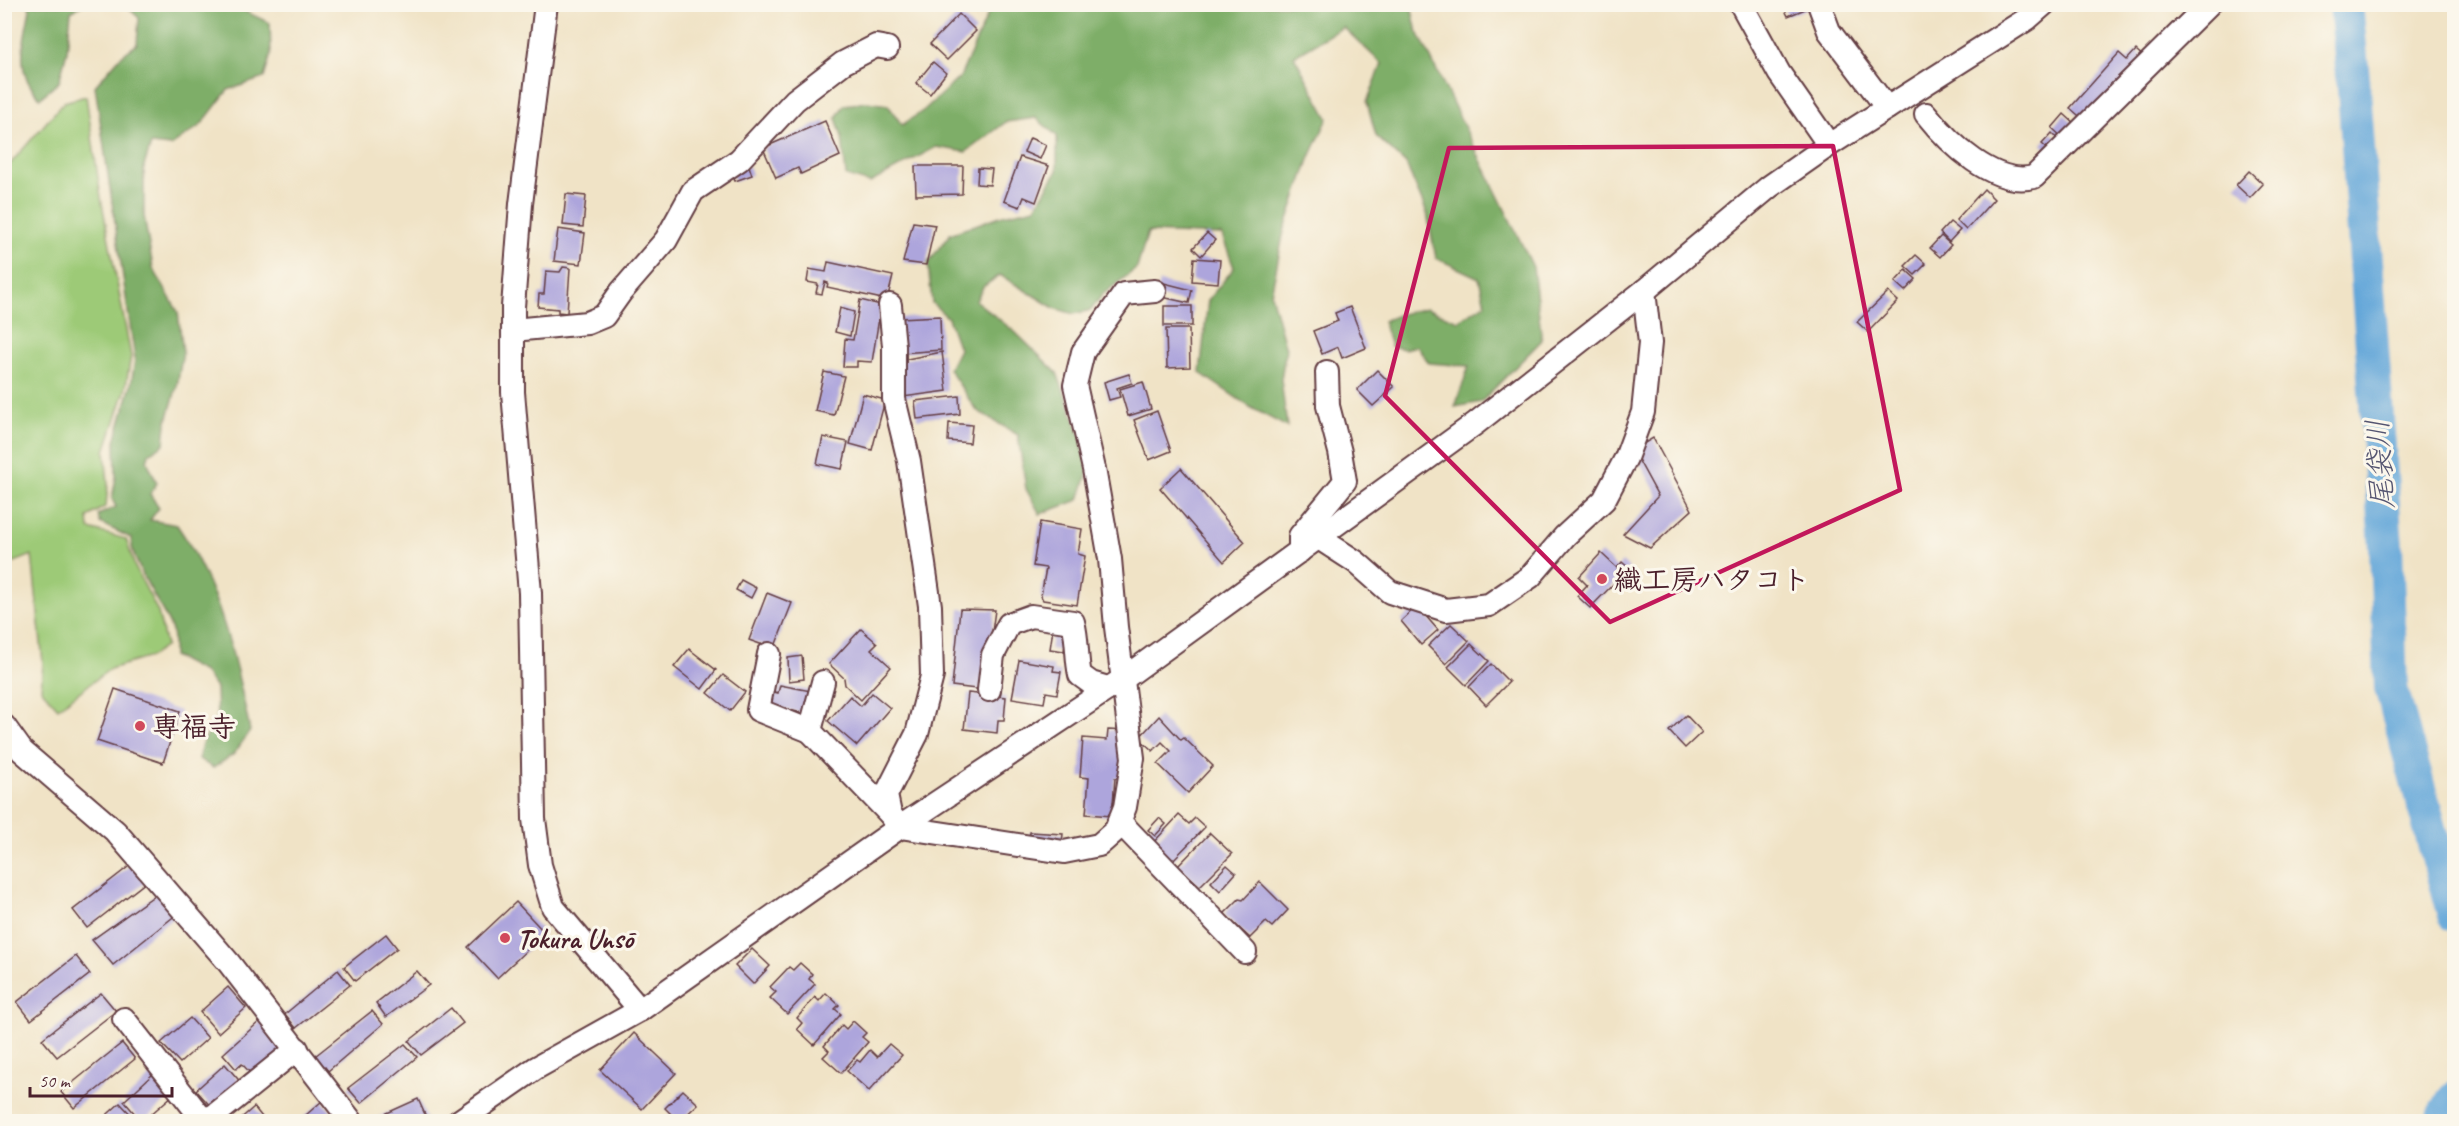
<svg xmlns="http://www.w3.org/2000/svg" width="2459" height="1126" font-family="Caveat,'Klee One',sans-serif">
<rect width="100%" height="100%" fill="#fbf7ec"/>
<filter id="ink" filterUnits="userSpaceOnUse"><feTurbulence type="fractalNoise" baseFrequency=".0167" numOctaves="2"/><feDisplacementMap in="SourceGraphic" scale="12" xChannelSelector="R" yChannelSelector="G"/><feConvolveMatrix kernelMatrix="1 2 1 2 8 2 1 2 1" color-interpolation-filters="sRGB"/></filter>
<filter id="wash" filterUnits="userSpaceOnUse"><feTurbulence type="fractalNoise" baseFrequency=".008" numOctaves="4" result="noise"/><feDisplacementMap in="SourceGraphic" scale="24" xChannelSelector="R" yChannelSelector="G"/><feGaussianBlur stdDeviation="1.35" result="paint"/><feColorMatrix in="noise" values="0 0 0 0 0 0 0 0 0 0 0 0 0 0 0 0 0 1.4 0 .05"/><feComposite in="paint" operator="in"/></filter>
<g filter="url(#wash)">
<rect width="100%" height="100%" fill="#f0e3c6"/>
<polygon fill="#9dca77" stroke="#747451" stroke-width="1.5" points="86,96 101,198 131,356 125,391 105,451 108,484 106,506 88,517 89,529 126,539 135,567 158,612 166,646 150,657 110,669 58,708 41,689 43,663 32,555 5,566 4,171 64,102"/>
<g fill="#7eae68" stroke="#64664a" stroke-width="1.5">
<path d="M28,5h54l-11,7 -4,39 -8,31 -19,16c-27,-27 -16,-56 -10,-89z"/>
<path d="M125,5h115l4,6 26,12 1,31 -7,24 -36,12 -27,35 -30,21 -20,-2 -7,22v50l9,52 25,44 5,40 -6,34 -11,38 -2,20 -15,10 -2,7 10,22 -7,11 9,14 -9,12 27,5c42,61 59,135 73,206l-16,23 -21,14 -14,-9 3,-16 15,-23 -1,-32 -12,-16 -31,-16c0,-8 1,-20 -2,-28 -9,-22 -41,-67 -40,-90l-31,-15 -2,-8 18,-8 -4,-8 4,-22 -1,-36 16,-56 4,-26 -40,-273 25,-29 17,-13 2,-26z"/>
<polygon points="992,5 1411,5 1416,28 1533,267 1542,340 1481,402 1455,407 1469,366 1429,363 1417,346 1404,349 1391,346 1383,321 1401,314 1426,308 1458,321 1485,304 1479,278 1436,258 1427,213 1406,164 1376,136 1367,102 1382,64 1343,27 1294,56 1328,118 1310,157 1284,231 1271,294 1286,349 1281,379 1287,427 1250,407 1200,373 1208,300 1234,268 1222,235 1148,232 1137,268 1102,295 1091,310 1074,314 1054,308 1000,275 983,287 976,301 1015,332 1057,373 1081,437 1088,472 1079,500 1040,514 1026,489 1018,435 976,410 949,369 959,349 948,318 932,303 928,263 950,234 1003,215 1035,208 1057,171 1057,136 1036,118 1006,122 966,152 936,147 870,183 846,176 842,137 836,118 844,105 867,102 888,105 902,125 924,110 960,77"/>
</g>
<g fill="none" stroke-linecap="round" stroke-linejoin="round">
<g stroke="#65a7d9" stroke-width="34">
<polyline points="2346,4 2354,89 2386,547 2391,688 2454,915"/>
<polyline points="2441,1122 2454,1098"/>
</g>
</g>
<g id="blocks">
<g fill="#ada5dc">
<polygon points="1782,4 1809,4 1810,7 1788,16"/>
<polygon points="959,14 976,31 947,60 930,44"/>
<polygon points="2136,50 2146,59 2085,121 2070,108 2119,53 2127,60"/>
<polygon points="933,62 946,73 930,94 916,83"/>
<polygon points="2064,114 2075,124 2063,138 2052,128"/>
<polygon points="825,121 840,156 801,174 798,168 776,178 763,148"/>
<polygon points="2052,133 2059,140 2050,151 2042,144"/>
<polygon points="1030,138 1046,145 1040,159 1024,152"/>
<polygon points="1020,157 1049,166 1036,202 1024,197 1020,207 1004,201"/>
<polygon points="749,166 752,175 735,181 731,172"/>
<polygon points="915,166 963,166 962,194 916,195"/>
<polygon points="978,168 992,169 990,185 977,184"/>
<polygon points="2249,171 2263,184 2250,198 2236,185"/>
<polygon points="1984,189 1994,199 1966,230 1956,220"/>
<polygon points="566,194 586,196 583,227 563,225"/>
<polygon points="913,222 935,225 926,265 903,262"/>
<polygon points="1950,222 1960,230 1949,242 1940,233"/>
<polygon points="558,229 585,233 581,264 554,261"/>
<polygon points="1207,233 1215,240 1201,256 1193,248"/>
<polygon points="1941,236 1951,245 1940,257 1930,248"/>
<polygon points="1916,255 1926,264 1915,275 1905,266"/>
<polygon points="1194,258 1220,260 1218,283 1192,281"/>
<polygon points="828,262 893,276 887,300 827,287 828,283 825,282 822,294 816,293 818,284 807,282 809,269 826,272"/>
<polygon points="563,267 570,268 567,313 558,312 558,309 538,307 539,294 544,294 546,271 560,272"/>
<polygon points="1906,270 1916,279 1905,291 1895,282"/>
<polygon points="1160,282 1192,290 1189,303 1157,296"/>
<polygon points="1888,292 1898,301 1868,332 1857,322"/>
<polygon points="860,300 881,305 872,362 857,361 857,367 843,367 845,339 853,340"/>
<rect x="1164" y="306" width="28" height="20"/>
<polygon points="1350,307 1366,348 1342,358 1338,347 1322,354 1313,331 1338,321 1335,313"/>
<polygon points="840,308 854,312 850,336 835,332"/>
<polygon points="940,316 941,350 902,353 900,318"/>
<polygon points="1166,329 1189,329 1190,367 1167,368"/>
<polygon points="942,352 947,391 903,397 897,361"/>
<polygon points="1377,370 1394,387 1373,406 1357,390"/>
<polygon points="824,372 844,376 834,415 815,411"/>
<polygon points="1129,374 1132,383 1117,388 1120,397 1109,400 1104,382"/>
<polygon points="1143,382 1151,409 1128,416 1120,389"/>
<polygon points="863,394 885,400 872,450 850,444"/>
<polygon points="959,396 960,414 917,419 915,401"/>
<polygon points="1157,411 1171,451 1149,460 1134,420"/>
<polygon points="949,423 972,425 970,443 948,441"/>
<polygon points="823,437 848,442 842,469 817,464"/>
<polygon points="1653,438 1692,510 1650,548 1623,534 1658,496 1633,450"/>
<polygon points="1181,468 1245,542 1224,562 1160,488"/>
<polygon points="1040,522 1082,529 1078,554 1085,556 1077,605 1043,600 1041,596 1046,568 1033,566"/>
<polygon points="1601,553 1617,568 1622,562 1629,568 1590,608 1577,596 1587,585 1579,577"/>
<polygon points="741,580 756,588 751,598 736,590"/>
<polygon points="767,593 792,603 774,649 749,640"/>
<polygon points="1417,606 1438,630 1421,645 1401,621"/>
<polygon points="960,609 995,610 984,690 952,686"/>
<polygon points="1451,624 1469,641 1446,664 1428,646"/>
<polygon points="861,629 877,643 871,649 891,667 861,700 845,685 844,678 829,664"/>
<polygon points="1053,629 1067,631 1064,651 1050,649"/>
<polygon points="1471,644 1489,661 1466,685 1448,667"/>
<polygon points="689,649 716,670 702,689 674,667"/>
<polygon points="802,656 804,679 789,681 788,658"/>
<polygon points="1019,660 1054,666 1053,671 1061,672 1057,694 1046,692 1044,703 1012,698"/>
<polygon points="1491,664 1509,682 1486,705 1469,687"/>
<polygon points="723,675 745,692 730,711 708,693"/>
<polygon points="780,685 811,691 807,714 766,705 770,691 778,693"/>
<polygon points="115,689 180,711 163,763 97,741"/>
<polygon points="872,693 890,708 857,746 828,721 850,696 861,706"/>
<polygon points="968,693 1006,697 1004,720 998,720 997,733 964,729"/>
<polygon points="1686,715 1702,732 1685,748 1669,731"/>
<polygon points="1159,716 1181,740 1184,738 1213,766 1188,793 1158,764 1171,751 1162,742 1153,751 1139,738"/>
<polygon points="1108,730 1126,731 1123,778 1115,778 1112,816 1086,814 1089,778 1080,777 1083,738 1107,740"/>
<polygon points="1179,815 1189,824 1195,818 1205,827 1171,862 1152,844"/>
<polygon points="1159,818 1166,824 1155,836 1148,830"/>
<polygon points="1030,832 1063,834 1062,842 1029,840"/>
<polygon points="1210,833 1232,854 1200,886 1178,866"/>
<polygon points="132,864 146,882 87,928 73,910"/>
<polygon points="1227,865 1236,873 1220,891 1211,882"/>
<polygon points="1260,882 1288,910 1272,927 1266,922 1250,938 1224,914 1239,899 1243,900"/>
<polygon points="158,893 177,914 113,965 92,940"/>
<polygon points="516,902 545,933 497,978 468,947"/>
<polygon points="386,934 397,948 355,981 344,967"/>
<polygon points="752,949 770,966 753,984 735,966"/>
<polygon points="76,956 90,974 31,1020 17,1002"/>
<polygon points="800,963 812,974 809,979 815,984 787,1014 770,998 776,992 770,987 789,967 793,970"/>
<polygon points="338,970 350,985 296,1028 285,1014"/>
<polygon points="417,971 429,985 386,1017 376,1003"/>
<polygon points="228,987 246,1008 218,1033 200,1012"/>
<polygon points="101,993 116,1011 57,1057 42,1039"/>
<polygon points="826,993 839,1005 835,1009 841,1014 814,1045 797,1029 802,1023 797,1018 815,997 819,1001"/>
<polygon points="451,1008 463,1023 421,1055 409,1041"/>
<polygon points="372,1011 383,1024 328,1071 315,1056"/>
<polygon points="190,1018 208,1038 180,1063 161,1043"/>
<polygon points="260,1021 285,1050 255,1078 242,1064 236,1069 223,1054"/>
<polygon points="853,1021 866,1033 862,1037 868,1042 841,1073 823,1057 829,1051 824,1046 842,1025 846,1029"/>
<polygon points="634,1033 676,1073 642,1109 600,1070"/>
<polygon points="122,1043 135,1059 74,1108 61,1092"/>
<polygon points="405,1044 417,1057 361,1103 348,1088"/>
<polygon points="889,1044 902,1055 869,1091 847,1071 857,1060 860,1062 870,1050 877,1057"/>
<polygon points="225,1064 243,1085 214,1110 196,1090"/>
<polygon points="153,1074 173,1095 142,1122 124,1101"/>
<polygon points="683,1090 698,1104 679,1122 665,1108"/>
<polygon points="418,1099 427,1119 421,1122 377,1122 376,1118"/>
<polygon points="322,1101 340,1122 298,1122"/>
<polygon points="120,1103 138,1122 99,1122"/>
<polygon points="254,1107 266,1122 237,1122"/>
</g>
</g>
</g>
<g filter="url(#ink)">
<use href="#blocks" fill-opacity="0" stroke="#633c42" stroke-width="1.5"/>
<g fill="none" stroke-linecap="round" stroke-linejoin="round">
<defs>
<g id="minor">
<polyline points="546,4 521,204 513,307 513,392 530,593 534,819 540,865 553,907 640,1010"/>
<polyline points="1741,4 1779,73 1829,145"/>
<polyline points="1819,4 1829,31 1887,108"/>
<path d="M1926,114c23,29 68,73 108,63l175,-173"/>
<polyline points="890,305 894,346 894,399 909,461 930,606 932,676 917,734 886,795 890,814"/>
<polyline points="513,330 587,323 604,316 621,292 666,240 693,191 739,160 795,100 843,63 876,46 887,48"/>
<polyline points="1319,538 1356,562 1390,592 1446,610 1489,605 1530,577 1565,536 1604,500 1626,458 1643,412 1650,343 1644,291"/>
<polyline points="1300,551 1300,536 1345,481 1340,452 1328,406 1327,372"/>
<polyline points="769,654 758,710 810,731"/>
<polyline points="823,682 810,731 890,814 900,827 1064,852 1099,845 1116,830 1125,807 1133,758 1116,627 1110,559 1094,469 1075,385 1083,352 1124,294 1155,291"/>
<path d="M989,690l4,-35 16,-31 22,-8 42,6c5,18 3,35 7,53l11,8 17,5"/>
<polyline points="4,726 22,751 115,831 229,963 352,1122"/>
<polyline points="1119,821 1245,952"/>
<polyline points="124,1019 200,1116 211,1118 297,1049"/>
<polyline points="458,1122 536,1068 640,1010 900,827 1123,679 1476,423 1644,291 1769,187 1829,145 2027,19 2044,4"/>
</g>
</defs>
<use href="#minor" stroke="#633c42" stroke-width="26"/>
<use href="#minor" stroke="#fff" stroke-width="22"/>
</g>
</g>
<path fill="none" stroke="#c2185b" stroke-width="4.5" stroke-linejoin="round" d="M1833,146l67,344 -290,132 -225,-226 64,-248z"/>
<g fill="#d1495b" stroke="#fbf7ec" stroke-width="2">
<circle cx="1602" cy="579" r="6"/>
<circle cx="140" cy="726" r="6"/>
<circle cx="505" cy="938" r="6"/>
</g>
<g text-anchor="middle" stroke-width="6" stroke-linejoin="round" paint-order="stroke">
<g font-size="28" font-weight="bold" fill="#4a1f2b" stroke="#fbf7ec" text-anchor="start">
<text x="1614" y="589">織工房ハタコト</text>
<text x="152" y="736">専福寺</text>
<text x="517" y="948">Tokura Unsō</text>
</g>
<g font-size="30" font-style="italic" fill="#555571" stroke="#fbf7ec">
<text transform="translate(2380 464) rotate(-94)" y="10">尾袋川</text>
</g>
</g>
<rect width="2459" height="1126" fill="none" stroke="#fbf7ec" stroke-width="24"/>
<path d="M30 1087v9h142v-9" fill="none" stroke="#4a1f2b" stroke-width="3"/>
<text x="39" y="1087" font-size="18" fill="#4a1f2b" stroke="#fbf7ec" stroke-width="4.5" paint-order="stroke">50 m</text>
</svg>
